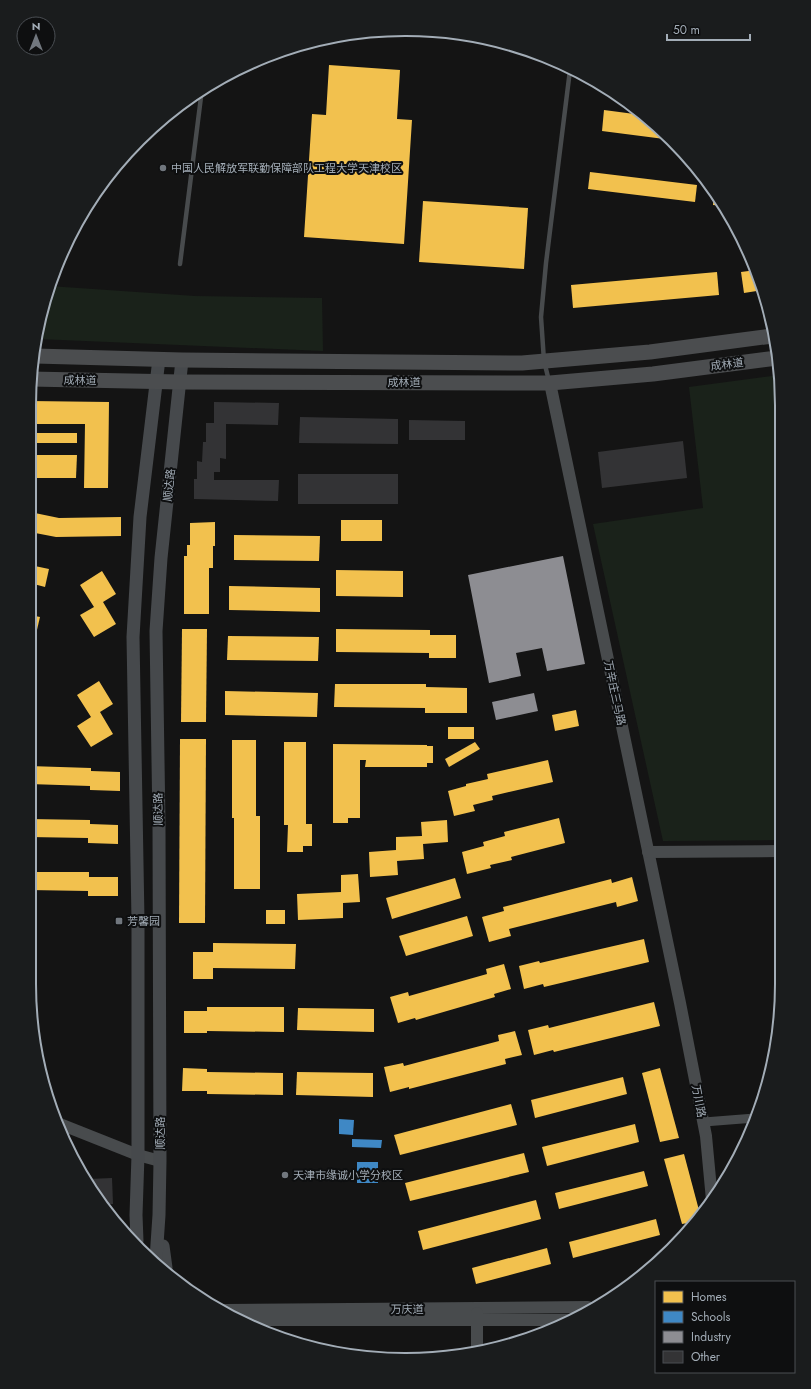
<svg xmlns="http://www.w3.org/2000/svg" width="811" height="1389" font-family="Jost,'Noto Sans SC',sans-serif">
<rect width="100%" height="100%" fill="#141414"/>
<g fill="#1a221a">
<polygon points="49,286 195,296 322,298 323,351 38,339"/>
<polygon points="780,375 781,381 781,840 663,841 593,524 703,508 689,387"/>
</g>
<g fill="#f2c14e">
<polygon points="329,65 400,70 397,119 412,120 404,244 304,237 312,114 326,115"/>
<polygon points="604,110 642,115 672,140 602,131"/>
<polygon points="590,172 697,185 695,202 588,189"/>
<polygon points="714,194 723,206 713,205"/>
<polygon points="423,201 528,208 524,269 419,262"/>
<polygon points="756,270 763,290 744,293 741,272"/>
<polygon points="717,272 719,295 573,308 571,285"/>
<polygon points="30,401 109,402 108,488 84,488 85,424 30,424"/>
<rect x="30" y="433" width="47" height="10"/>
<polygon points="30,455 77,455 76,478 30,478"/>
<polygon points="30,512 59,518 121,517 121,536 56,537 30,532"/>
<rect x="341" y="520" width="41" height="21"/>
<polygon points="215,522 215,546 213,546 213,568 209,568 209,614 184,614 184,556 187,556 187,545 190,545 190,523"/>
<polygon points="234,535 320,536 319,561 234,560"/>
<polygon points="30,565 49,569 45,587 30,583"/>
<polygon points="336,570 403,571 403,597 336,596"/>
<polygon points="102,571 116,594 103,602 116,624 94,637 80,615 94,607 80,585"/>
<polygon points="229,586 320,588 320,612 229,610"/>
<polygon points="30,615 40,617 36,634 29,633"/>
<polygon points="182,629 207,629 206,722 181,722"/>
<polygon points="336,629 430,630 430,635 456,635 456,658 429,658 429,653 336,652"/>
<polygon points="228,636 319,637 318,661 227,660"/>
<polygon points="99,681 113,704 100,712 113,734 91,747 77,726 91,717 77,695"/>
<polygon points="335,684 426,684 426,687 467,688 467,713 425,713 425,708 334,707"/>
<polygon points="225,691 318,693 317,717 225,715"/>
<polygon points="576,710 579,726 555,731 552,715"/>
<rect x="448" y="727" width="26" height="12"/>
<polygon points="180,739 206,739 205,923 179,923"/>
<polygon points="232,740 256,740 256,816 260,816 260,889 234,889 234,818 232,818"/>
<polygon points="284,742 306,742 306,824 312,824 312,846 303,846 303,852 287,852 288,825 284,825"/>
<polygon points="475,742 480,749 449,767 445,759"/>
<polygon points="333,744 427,745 427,746 433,746 433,763 427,763 427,767 365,767 366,760 360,760 360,818 348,818 348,823 333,823"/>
<polygon points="548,760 553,782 492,796 493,800 473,805 475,811 454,816 448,791 466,786 466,784 488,779 487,774"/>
<polygon points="29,766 91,768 91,771 120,772 120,791 90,790 90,786 29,784"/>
<polygon points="559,818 565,843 511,857 512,860 490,865 491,868 467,874 462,852 484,846 483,842 505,836 504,832"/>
<polygon points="29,819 90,820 90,824 118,825 118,844 88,843 88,838 29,837"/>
<polygon points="447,820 448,842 423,844 424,859 397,861 398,875 370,877 369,852 396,850 396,837 422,836 421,822"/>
<polygon points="29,872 89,872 89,877 118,877 118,896 88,896 88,891 29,890"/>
<polygon points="358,874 360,902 343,903 343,918 298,920 297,894 341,892 341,875"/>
<polygon points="632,877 638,901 617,907 616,902 509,929 511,936 489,942 482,917 504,911 503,907 611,879 612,883"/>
<polygon points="455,878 461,898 392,919 386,898"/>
<rect x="266" y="910" width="19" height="14"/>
<polygon points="467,916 473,936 406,956 399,936"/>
<polygon points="644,939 649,962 544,987 543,984 524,989 519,966 539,961 540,963"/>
<polygon points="213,943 296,944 295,969 213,968 213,979 193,979 193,952 213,952"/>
<polygon points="504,964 511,989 494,994 495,997 416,1020 415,1018 398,1023 390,997 408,992 409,996 487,974 486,969"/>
<polygon points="654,1002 660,1026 554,1052 553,1050 534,1055 528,1030 548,1025 549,1028"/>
<polygon points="207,1007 284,1007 284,1032 207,1031 207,1033 184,1033 184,1011 207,1011"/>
<polygon points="298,1008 374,1009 374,1032 297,1030"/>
<polygon points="515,1031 522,1055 505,1059 506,1064 409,1089 409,1087 390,1092 384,1067 403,1063 404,1066 499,1041 498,1035"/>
<polygon points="183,1068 207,1069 207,1072 283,1073 283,1095 207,1094 207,1091 182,1091"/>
<polygon points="660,1068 679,1138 660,1142 642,1073"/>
<polygon points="297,1072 373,1073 373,1097 296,1095"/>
<polygon points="623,1077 627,1094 535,1118 531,1100"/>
<polygon points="45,1083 50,1084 47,1092"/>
<polygon points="511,1104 517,1125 400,1155 394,1135"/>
<polygon points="635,1124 639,1142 547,1166 542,1147"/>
<polygon points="524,1153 529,1172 410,1201 405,1183"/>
<polygon points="684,1154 700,1214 693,1222 682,1224 664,1159"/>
<polygon points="644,1171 648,1186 559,1209 555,1193"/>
<polygon points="536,1200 541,1219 423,1250 418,1231"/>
<polygon points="656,1219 660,1235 573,1258 569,1242"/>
<polygon points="547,1248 551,1264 476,1284 472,1268"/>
</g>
<g fill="#3f88c5">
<polygon points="339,1119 354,1120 353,1135 339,1134"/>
<polygon points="352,1139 382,1140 381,1148 352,1147"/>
<rect x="357" y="1162" width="21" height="21"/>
</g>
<g fill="#8d8d92">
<polygon points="563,556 585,664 547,671 542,648 516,653 521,676 489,683 468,575"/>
<polygon points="534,693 538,711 496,720 492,702"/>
</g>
<g fill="#333335">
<polygon points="214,402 279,403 278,425 226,424 226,459 220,458 220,472 214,472 214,480 279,480 278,501 194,499 194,479 197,479 197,461 202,462 203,442 206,442 206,423 214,423"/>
<polygon points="300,417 398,419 398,444 299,443"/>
<polygon points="409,420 465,421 465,440 409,440"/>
<polygon points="683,441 687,478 602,488 598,452"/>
<rect x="298" y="474" width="100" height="30"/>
<polygon points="112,1178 113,1204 102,1204 89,1179"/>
</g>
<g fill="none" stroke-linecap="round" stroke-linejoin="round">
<g stroke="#484b4d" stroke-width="4.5">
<polyline points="560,63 570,70 572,69"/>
<polyline points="180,264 202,89"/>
<polyline points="549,381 544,361 541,317 546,263 570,70"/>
</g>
<polyline stroke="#484b4d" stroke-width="9" points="704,1122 755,1118"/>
<g stroke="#484b4d" stroke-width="12">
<polyline points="550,383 680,1003 706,1136 712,1200"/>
<polyline points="648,852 781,851"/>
<polyline points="60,1124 138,1155 160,1161"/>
<polyline points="225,1310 588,1307"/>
<polyline points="477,1313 477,1348"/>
<polyline points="249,1320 567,1320"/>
</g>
<g stroke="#46494c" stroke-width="13">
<polyline points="137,1241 136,1215 138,1155 138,920 133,637 140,517 159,359"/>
<polyline points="163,1246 166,1268"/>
<polyline points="156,1259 159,1215 160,1161 159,825 156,631 161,558 182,360"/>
</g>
<g stroke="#4b4d4f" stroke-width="15">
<polyline points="35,356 182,360 522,363 650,352 772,336"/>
<polyline points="30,379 180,382 550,383 653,374 777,358"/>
</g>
</g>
<g fill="#71777e" stroke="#0e0f10" stroke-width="1.5">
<circle cx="163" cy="168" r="4"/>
<rect x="115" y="917" width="8" height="8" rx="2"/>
<circle cx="285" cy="1175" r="4"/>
</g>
<g text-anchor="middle" stroke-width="4" stroke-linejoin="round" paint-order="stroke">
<g font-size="11" fill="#a3adb7" stroke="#0e0f10" text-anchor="start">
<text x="171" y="172">中国人民解放军联勤保障部队工程大学天津校区</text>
<text x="127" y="925">芳馨园</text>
<text x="293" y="1179">天津市缘诚小学分校区</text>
</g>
<g font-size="11" fill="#a3adb7" stroke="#0e0f10">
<text transform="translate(727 364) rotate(-7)" y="4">成林道</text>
<text transform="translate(80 380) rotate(1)" y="4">成林道</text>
<text x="404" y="386">成林道</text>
<text transform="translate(169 485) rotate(-84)" y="4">顺达路</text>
<text transform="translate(615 693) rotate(78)" y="4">万辛庄三马路</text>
<text transform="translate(158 809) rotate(-91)" y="4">顺达路</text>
<text transform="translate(699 1101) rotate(79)" y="4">万川路</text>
<text transform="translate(160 1133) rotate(-90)" y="4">顺达路</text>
<text x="407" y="1313">万庆道</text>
</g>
</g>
<path d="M0 0H811V1389H0ZM405 36H406A369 369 0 0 1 775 405V984A369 369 0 0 1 406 1353H405A369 369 0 0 1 36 984V405A369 369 0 0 1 405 36Z" fill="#1a1c1d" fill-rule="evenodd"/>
<path fill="none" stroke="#a3adb7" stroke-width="2" d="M405 36H406A369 369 0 0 1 775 405V984A369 369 0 0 1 406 1353H405A369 369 0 0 1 36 984V405A369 369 0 0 1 405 36Z"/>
<rect x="655" y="1281" width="140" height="92" fill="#0e0f10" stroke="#4a4e53"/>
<rect x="663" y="1291" width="20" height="12" fill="#f2c14e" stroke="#4a4e53"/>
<text x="691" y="1301" font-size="12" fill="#a3adb7">Homes</text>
<rect x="663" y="1311" width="20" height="12" fill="#3f88c5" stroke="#4a4e53"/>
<text x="691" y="1321" font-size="12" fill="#a3adb7">Schools</text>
<rect x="663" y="1331" width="20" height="12" fill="#8d8d92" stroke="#4a4e53"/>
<text x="691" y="1341" font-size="12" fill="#a3adb7">Industry</text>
<rect x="663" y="1351" width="20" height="12" fill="#333335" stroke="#4a4e53"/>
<text x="691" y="1361" font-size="12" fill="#a3adb7">Other</text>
<g transform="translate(36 36)"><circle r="19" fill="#0e0f10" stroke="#4a4e53"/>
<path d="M0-3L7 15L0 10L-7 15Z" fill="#71777e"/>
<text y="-6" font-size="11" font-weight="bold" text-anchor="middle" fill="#a3adb7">N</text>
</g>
<path d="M667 34v6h83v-6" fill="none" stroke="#a3adb7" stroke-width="2"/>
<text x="673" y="34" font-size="12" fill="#a3adb7" stroke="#0e0f10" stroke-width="3" paint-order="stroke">50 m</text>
</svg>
